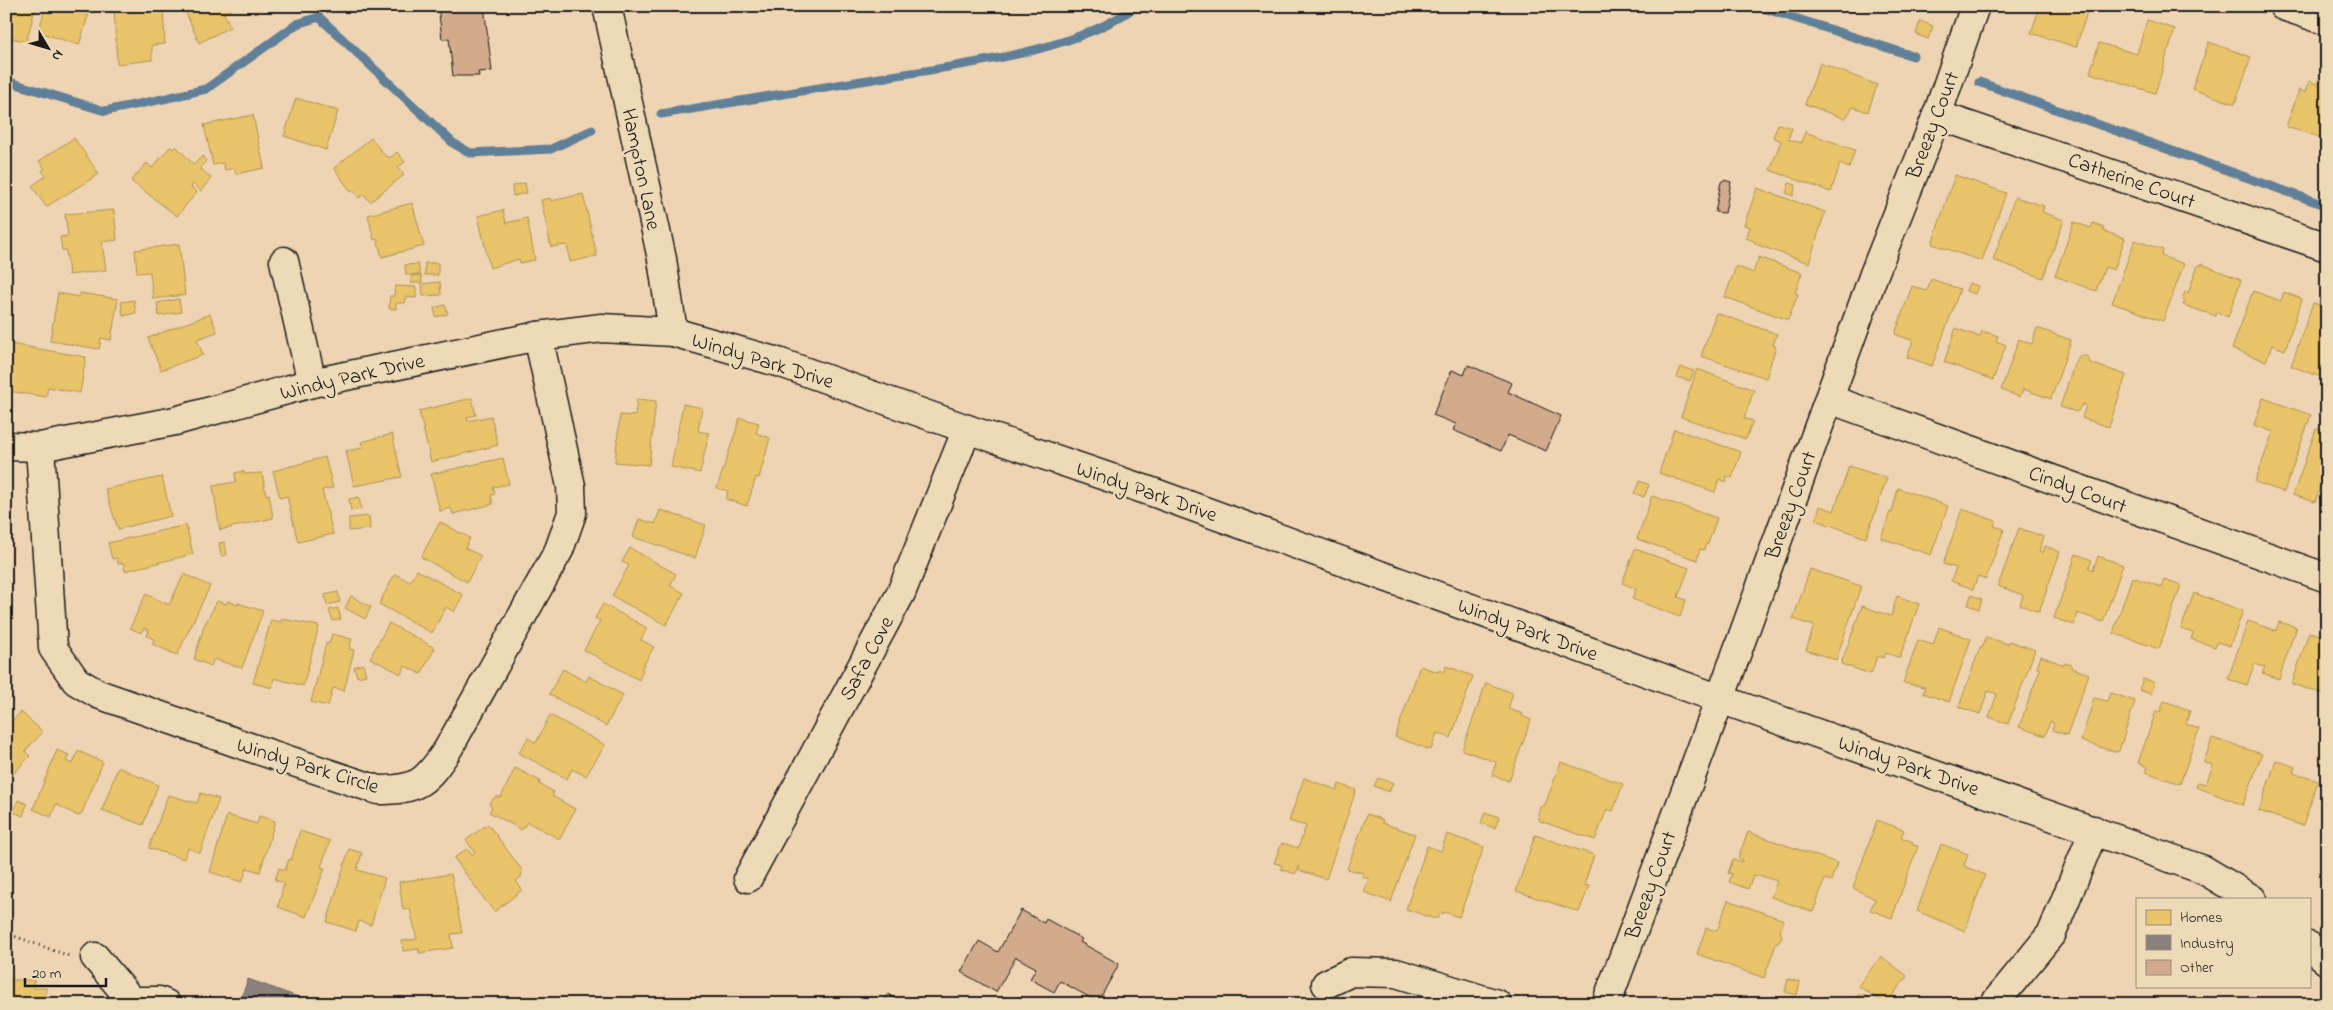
<svg xmlns="http://www.w3.org/2000/svg" width="2333" height="1010" font-family="'Indie Flower',sans-serif">
<rect width="100%" height="100%" fill="#eed4b2"/>
<filter id="ink" filterUnits="userSpaceOnUse"><feTurbulence type="fractalNoise" baseFrequency=".02" numOctaves="2"/><feDisplacementMap in="SourceGraphic" scale="10" xChannelSelector="R" yChannelSelector="G"/><feConvolveMatrix kernelMatrix="1 2 1 2 8 2 1 2 1" color-interpolation-filters="sRGB"/></filter>
<g filter="url(#ink)">
<g fill="#e9c46a" stroke="#ac9253">
<polygon points="6,6 36,6 26,42 6,36"/>
<polygon points="46,6 91,6 79,45 38,32"/>
<polygon points="114,6 163,6 165,44 152,45 152,60 117,64"/>
<polygon points="183,6 235,6 236,7 224,13 230,27 199,43"/>
<polygon points="2040,6 2089,6 2076,47 2031,33"/>
<polygon points="2147,20 2175,29 2155,93 2090,73 2099,43 2137,54"/>
<polygon points="1920,21 1933,26 1928,39 1916,34"/>
<polygon points="2209,42 2251,57 2235,104 2192,89"/>
<polygon points="1820,63 1877,85 1868,112 1853,107 1845,119 1805,104"/>
<polygon points="2318,80 2327,83 2327,139 2286,127 2299,90 2305,92 2309,81 2317,84"/>
<polygon points="296,98 338,111 326,150 284,136"/>
<polygon points="253,115 264,168 236,174 234,168 225,170 223,163 213,165 204,125"/>
<polygon points="1778,124 1792,128 1788,139 1801,143 1805,132 1855,150 1849,168 1840,164 1831,192 1770,170 1781,141 1773,137"/>
<polygon points="6,136 12,138 6,159"/>
<polygon points="74,138 99,174 46,207 32,186 46,176 42,171 45,169 39,161"/>
<polygon points="371,138 386,157 388,156 390,158 397,152 405,162 398,167 404,175 370,202 364,194 359,198 353,190 351,192 334,168"/>
<polygon points="176,146 194,165 202,156 206,161 200,168 211,178 201,191 193,184 191,187 197,192 177,216 131,181 147,163 152,168 170,147 173,149"/>
<polygon points="1955,175 2006,193 1982,261 1932,244"/>
<polygon points="525,183 527,193 513,196 512,186"/>
<polygon points="1789,183 1796,185 1793,196 1786,193"/>
<polygon points="1757,188 1825,212 1809,263 1755,244 1756,242 1746,238 1750,227 1744,225"/>
<polygon points="583,194 597,256 570,262 567,245 551,247 541,200 550,198 551,201"/>
<polygon points="2015,197 2044,206 2042,212 2064,220 2043,278 1993,260"/>
<polygon points="412,203 424,246 382,257 377,239 374,240 368,215"/>
<polygon points="114,210 117,240 102,242 106,270 69,275 66,250 62,250 60,237 68,236 65,214"/>
<polygon points="503,210 506,223 527,218 535,260 520,263 519,259 490,268 478,216"/>
<polygon points="2074,222 2091,228 2093,223 2104,227 2103,231 2125,238 2114,270 2105,267 2096,291 2055,276"/>
<polygon points="2135,240 2163,250 2161,256 2184,264 2163,321 2112,303"/>
<polygon points="179,244 185,295 153,299 150,272 137,273 135,250"/>
<polygon points="1759,257 1802,273 1795,293 1798,294 1788,320 1725,297 1736,266 1753,273"/>
<rect x="425" y="263" width="13" height="12"/>
<polygon points="418,264 420,274 406,275 405,265"/>
<polygon points="2202,264 2241,280 2228,317 2217,312 2216,316 2183,305 2185,301 2182,300 2185,292 2188,293 2198,265 2201,266"/>
<polygon points="421,275 422,283 411,283 411,276"/>
<polygon points="1931,279 1960,289 1932,366 1907,357 1913,341 1895,334 1912,286 1927,291"/>
<polygon points="440,282 441,295 423,296 422,284"/>
<polygon points="1969,283 1978,286 1975,294 1966,291"/>
<polygon points="395,286 416,287 416,298 406,297 405,303 396,303 396,309 389,309 390,296 394,296"/>
<polygon points="2253,291 2281,301 2284,292 2302,299 2285,350 2272,345 2266,361 2232,349"/>
<polygon points="58,293 79,297 80,293 118,299 111,340 101,338 99,349 50,341"/>
<polygon points="179,299 181,312 159,316 157,303"/>
<polygon points="134,300 136,313 123,316 121,302"/>
<polygon points="2313,303 2327,307 2327,379 2291,366"/>
<polygon points="445,305 448,314 436,317 434,308"/>
<polygon points="1716,313 1777,334 1773,345 1776,346 1766,378 1701,356"/>
<polygon points="210,314 217,332 197,339 203,355 161,370 148,338"/>
<polygon points="1956,328 1980,337 1982,331 1998,336 1996,341 2006,345 1993,380 1944,362"/>
<polygon points="2037,328 2071,340 2051,399 2023,389 2020,397 2001,390 2019,339 2032,344"/>
<polygon points="10,344 86,357 80,393 48,387 46,397 7,391 9,379 6,379 6,366"/>
<polygon points="2081,355 2088,357 2090,363 2126,375 2109,427 2082,418 2086,405 2083,404 2077,412 2060,407 2076,359"/>
<polygon points="1681,367 1694,371 1690,381 1677,377"/>
<polygon points="1697,369 1754,390 1744,418 1753,421 1746,439 1681,417"/>
<polygon points="472,398 476,415 467,417 468,421 491,416 498,445 431,462 419,411"/>
<polygon points="2263,398 2311,415 2284,492 2255,482 2273,432 2254,425"/>
<polygon points="637,399 656,401 649,465 615,462 620,415 635,416"/>
<polygon points="683,404 702,408 698,431 709,433 700,473 671,467"/>
<polygon points="740,418 759,423 756,433 770,438 759,478 756,477 747,506 726,499 728,491 717,488"/>
<polygon points="1674,429 1741,452 1732,478 1727,476 1726,482 1719,479 1715,492 1659,473"/>
<polygon points="2316,429 2327,430 2327,486 2321,484 2315,502 2293,495"/>
<polygon points="392,434 402,477 354,486 346,451 363,448 361,442"/>
<polygon points="325,457 333,488 322,490 333,534 298,542 287,496 280,498 273,471"/>
<polygon points="503,458 509,484 493,487 495,494 491,495 493,504 453,514 451,508 440,511 431,474"/>
<polygon points="1849,466 1887,478 1866,538 1816,520 1820,506 1834,511"/>
<polygon points="244,471 244,474 262,473 266,495 269,494 273,518 220,530 213,486 236,482 235,473"/>
<polygon points="162,477 171,516 118,529 105,489"/>
<polygon points="1640,481 1649,485 1644,497 1634,493"/>
<polygon points="1898,488 1948,506 1931,555 1881,538 1890,512 1892,513"/>
<polygon points="1652,496 1717,518 1708,544 1706,544 1704,550 1700,549 1697,560 1637,539"/>
<polygon points="359,497 361,509 351,511 349,499"/>
<polygon points="1962,509 1996,521 1994,526 2004,529 1986,579 1978,576 1973,589 1951,581 1956,568 1943,564"/>
<polygon points="660,510 706,525 695,558 633,537 639,519 655,524"/>
<polygon points="369,516 370,529 349,531 349,518"/>
<polygon points="440,522 470,538 465,548 481,556 467,582 421,557"/>
<polygon points="186,525 193,554 125,571 123,563 118,564 117,558 112,559 108,543"/>
<polygon points="2019,528 2044,537 2039,551 2043,553 2045,546 2060,552 2039,612 2020,605 2023,595 1998,586"/>
<polygon points="225,542 227,555 221,556 219,543"/>
<polygon points="630,548 676,574 670,586 684,593 666,625 612,596 629,565 622,562"/>
<polygon points="1635,549 1689,568 1678,597 1686,600 1680,617 1632,599 1636,589 1622,583"/>
<polygon points="2076,554 2092,560 2089,568 2093,570 2098,556 2123,565 2103,622 2078,613 2074,625 2054,618"/>
<polygon points="1810,569 1861,586 1836,660 1806,650 1814,626 1793,619"/>
<polygon points="417,570 463,595 454,612 446,607 432,633 379,604 395,574 410,582"/>
<polygon points="184,574 210,586 177,655 152,644 154,639 147,636 149,630 144,628 141,633 130,628 146,594 169,605"/>
<polygon points="2132,577 2161,587 2164,579 2181,585 2159,649 2113,633"/>
<polygon points="338,592 340,602 327,605 325,595"/>
<polygon points="2194,593 2243,611 2230,646 2217,642 2215,647 2191,639 2193,633 2181,629"/>
<polygon points="1971,595 1982,599 1979,609 1968,605"/>
<polygon points="351,596 371,607 365,619 345,608"/>
<polygon points="1897,596 1919,604 1900,658 1886,653 1884,658 1877,656 1871,674 1841,664 1862,606 1891,616"/>
<polygon points="217,601 226,604 228,601 238,605 238,603 263,611 242,668 214,659 211,666 194,659 204,626"/>
<polygon points="603,604 647,628 641,640 654,647 641,669 643,670 639,680 584,650 600,621 595,618"/>
<polygon points="338,608 341,619 333,621 329,610"/>
<polygon points="282,619 319,626 303,686 274,678 272,688 253,683 271,620 281,622"/>
<polygon points="2248,621 2276,631 2279,622 2296,627 2279,679 2262,673 2265,667 2254,664 2247,685 2228,679"/>
<polygon points="389,623 435,648 421,674 405,666 401,674 370,658"/>
<polygon points="1939,627 1971,639 1949,702 1923,693 1925,687 1903,683 1918,640 1933,645"/>
<polygon points="2309,632 2327,637 2327,695 2292,684"/>
<polygon points="332,634 352,639 349,649 354,650 344,691 333,688 328,706 311,702 326,643 329,644"/>
<polygon points="1986,637 2008,644 2009,641 2035,650 2008,724 1989,717 1997,694 1988,691 1980,714 1959,707 1980,647 1982,648"/>
<polygon points="2041,656 2064,665 2065,663 2072,665 2071,668 2089,674 2067,735 2052,730 2054,723 2050,722 2045,736 2019,727 2040,669 2037,668"/>
<polygon points="363,664 366,675 357,677 354,667"/>
<polygon points="1420,666 1438,672 1439,670 1445,672 1446,666 1473,676 1451,738 1437,733 1431,750 1395,737"/>
<polygon points="563,669 586,682 589,676 623,695 606,726 549,694"/>
<polygon points="2143,679 2155,682 2151,694 2139,690"/>
<polygon points="1486,683 1513,693 1508,709 1523,714 1522,716 1531,720 1509,781 1492,775 1496,762 1462,750"/>
<polygon points="2110,693 2135,701 2119,751 2115,752 2081,741 2094,698 2107,701"/>
<polygon points="2164,701 2190,710 2186,724 2199,729 2180,784 2146,772 2148,767 2138,763 2156,711 2160,712"/>
<polygon points="21,712 43,732 25,751 30,756 6,781 6,727"/>
<polygon points="550,715 605,745 586,776 572,769 567,779 519,753 528,738 536,743"/>
<polygon points="2212,738 2262,754 2243,805 2196,787 2198,782 2206,784 2213,765 2204,762"/>
<polygon points="57,750 69,755 66,761 73,764 78,751 103,762 82,813 78,816 56,804 51,817 33,809"/>
<polygon points="2276,760 2295,767 2293,773 2318,781 2303,826 2259,811"/>
<polygon points="1561,762 1623,784 1613,811 1607,809 1595,840 1540,821 1538,814 1540,807 1545,805"/>
<polygon points="118,767 158,785 143,825 102,810"/>
<polygon points="515,768 540,781 539,784 554,792 552,796 575,809 560,839 527,822 522,830 489,812 492,808 489,804 495,797 501,797"/>
<polygon points="1304,778 1337,790 1339,784 1356,790 1326,879 1298,870 1300,866 1295,874 1281,869 1282,865 1274,863 1282,843 1298,848 1306,826 1289,821"/>
<polygon points="1378,778 1393,783 1389,792 1374,786"/>
<polygon points="201,793 219,799 200,853 188,848 184,859 149,848 168,795 197,803"/>
<polygon points="6,796 12,801 6,808"/>
<polygon points="18,800 27,804 23,816 13,812"/>
<polygon points="2327,809 2327,821 2323,820"/>
<polygon points="1485,812 1499,817 1495,828 1481,823"/>
<polygon points="1367,814 1383,820 1382,823 1415,834 1391,902 1364,892 1369,879 1362,876 1364,873 1347,869"/>
<polygon points="227,815 257,824 259,816 275,821 260,872 247,868 242,882 210,872"/>
<polygon points="1877,820 1904,830 1901,837 1913,842 1912,845 1918,846 1892,918 1870,910 1875,899 1853,888"/>
<polygon points="488,824 522,870 521,877 516,881 522,890 494,912 454,858 467,849 472,855 475,852 466,840"/>
<polygon points="300,831 330,841 321,867 325,868 306,917 278,907 284,883 275,880 279,868 285,870 289,859 291,860"/>
<polygon points="1748,832 1837,863 1831,881 1825,879 1813,912 1771,897 1777,881 1758,875 1757,877 1753,876 1748,889 1729,882 1732,874 1728,873 1733,859 1742,862 1743,860 1738,858"/>
<polygon points="1447,834 1484,847 1459,917 1444,912 1443,914 1440,913 1438,918 1432,918 1406,909 1427,846 1441,851"/>
<polygon points="1535,835 1594,855 1584,885 1589,886 1579,912 1516,891"/>
<polygon points="1941,844 1968,854 1964,866 1985,875 1965,931 1917,911"/>
<polygon points="349,849 362,853 357,870 385,878 371,925 359,921 356,931 327,922"/>
<polygon points="451,874 462,933 451,934 453,948 419,953 419,949 403,951 402,941 417,939 410,909 403,910 399,882"/>
<polygon points="1728,900 1784,920 1780,931 1782,936 1780,941 1776,944 1764,978 1697,954 1706,928 1717,931"/>
<polygon points="1881,956 1907,976 1886,1004 1858,986"/>
<polygon points="1788,979 1800,982 1797,995 1785,992"/>
<polygon points="6,980 34,980 33,988 46,988 46,1004 6,1004"/>
<polygon points="1859,994 1861,996 1863,994 1875,1004 1851,1004"/>
</g>
<polygon fill="#8a817c" stroke="#69635f" points="248,979 317,1004 239,1004"/>
<g fill="none" stroke-linecap="round" stroke-linejoin="round">
<g stroke="#617f98" stroke-width="9">
<polyline points="1757,6 1913,56"/>
<polyline points="6,81 105,111 163,99 206,89 297,24 319,17 453,143 470,153 551,149 592,130"/>
<polyline points="1979,82 2327,206"/>
<path d="M661,114c75,-12 150,-25 225,-37 74,-12 191,-25 250,-71"/>
</g>
</g>
<g fill="#d2ab8c" stroke="#1c1c1c">
<polygon points="438,6 484,6 492,71 478,72 479,76 453,76 449,38 442,39"/>
<polygon points="1724,180 1731,182 1725,213 1715,212 1721,182"/>
<polygon points="1468,365 1512,383 1508,392 1561,416 1546,451 1508,435 1501,451 1453,430 1456,424 1433,415 1452,370 1464,375"/>
<polygon points="1021,910 1044,923 1046,919 1082,939 1080,942 1119,964 1098,1002 1060,981 1054,992 1030,979 1036,968 1016,957 996,992 961,972 979,941 998,952"/>
<polygon points="888,994 904,1004 882,1004"/>
</g>
<g fill="none" stroke-linecap="round" stroke-linejoin="round">
<defs>
<g id="minor">
<polyline points="607,6 662,259 673,332"/>
<polyline points="2283,6 2327,21"/>
<polyline points="1937,115 2327,247"/>
<polyline points="284,261 312,383"/>
<polyline points="1829,399 2327,578"/>
<polyline points="6,446 40,447 175,421 312,383 538,336 602,328 673,332 781,363 967,429 1155,493 1720,699 2204,870 2252,899"/>
<path d="M40,447l13,201 23,33 22,13 151,53 129,43c40,0 48,-8 70,-41l111,-199 13,-37 -1,-27 -33,-150"/>
<polyline points="748,878 901,593 967,429"/>
<polyline points="2309,946 2327,961"/>
<polyline points="95,957 132,1001"/>
<polyline points="1326,984 1351,972 1396,973 1497,1004"/>
<polyline points="131,1004 132,1001 159,1001 166,1004"/>
<polyline points="1606,1004 1720,699 1874,274 1937,115 1975,6"/>
<polyline points="1994,1004 2052,933 2094,830"/>
</g>
</defs>
<use href="#minor" stroke="#1c1c1c" stroke-width="31"/>
<polyline stroke="#1c1c1c" stroke-width="3" stroke-dasharray="1 4" stroke-linecap="butt" points="6,933 69,956"/>
<use href="#minor" stroke="#efdab8" stroke-width="28"/>
</g>
</g>
<g text-anchor="middle" stroke-width="5" stroke-linejoin="round" paint-order="stroke">
<g font-size="21" fill="#1c1c1c" stroke="#efdab8">
<text transform="translate(1932 125) rotate(-69)" y="7">Breezy Court</text>
<text transform="translate(642 169) rotate(78)" y="7">Hampton Lane</text>
<text transform="translate(2132 180) rotate(19)" y="7">Catherine Court</text>
<text transform="translate(763 360) rotate(17)" y="7">Windy Park Drive</text>
<text transform="translate(352 376) rotate(-13)" y="7">Windy Park Drive</text>
<text transform="translate(2078 489) rotate(20)" y="7">Cindy Court</text>
<text transform="translate(1147 491) rotate(19)" y="7">Windy Park Drive</text>
<text transform="translate(1790 505) rotate(-70)" y="7">Breezy Court</text>
<text transform="translate(1528 629) rotate(20)" y="7">Windy Park Drive</text>
<text transform="translate(866 658) rotate(-62)" y="7">Safa Cove</text>
<text transform="translate(308 765) rotate(17)" y="7">Windy Park Circle</text>
<text transform="translate(1909 765) rotate(19)" y="7">Windy Park Drive</text>
<text transform="translate(1650 885) rotate(-70)" y="7">Breezy Court</text>
</g>
</g>
<rect width="2333" height="1010" fill="none" stroke="#efdab8" stroke-width="25"/>
<rect x="12" y="12" width="2308" height="985" fill="none" stroke="#1c1c1c" stroke-width="2" filter="url(#ink)"/>
<rect x="2136" y="898" width="175" height="90" fill="#efdab8" stroke="#9b8e7a"/>
<rect x="2146" y="910" width="25" height="15" fill="#e9c46a" stroke="#9b8e7a"/>
<text x="2180" y="922" font-size="15" fill="#1c1c1c">Homes</text>
<rect x="2146" y="935" width="25" height="15" fill="#8a817c" stroke="#9b8e7a"/>
<text x="2180" y="948" font-size="15" fill="#1c1c1c">Industry</text>
<rect x="2146" y="960" width="25" height="15" fill="#d2ab8c" stroke="#9b8e7a"/>
<text x="2180" y="972" font-size="15" fill="#1c1c1c">Other</text>
<g transform="translate(48 48) rotate(128)" stroke="#efdab8" stroke-width="4" paint-order="stroke">
<path d="M0-4L9 19L0 12L-9 19Z" fill="#1c1c1c"/>
<text y="-8" font-size="14" font-weight="bold" text-anchor="middle" fill="#1c1c1c">N</text>
</g>
<path d="M25 978v8h81v-8" fill="none" stroke="#1c1c1c" stroke-width="2.5"/>
<text x="32" y="978" font-size="15" fill="#1c1c1c" stroke="#efdab8" stroke-width="4" paint-order="stroke">20 m</text>
</svg>
